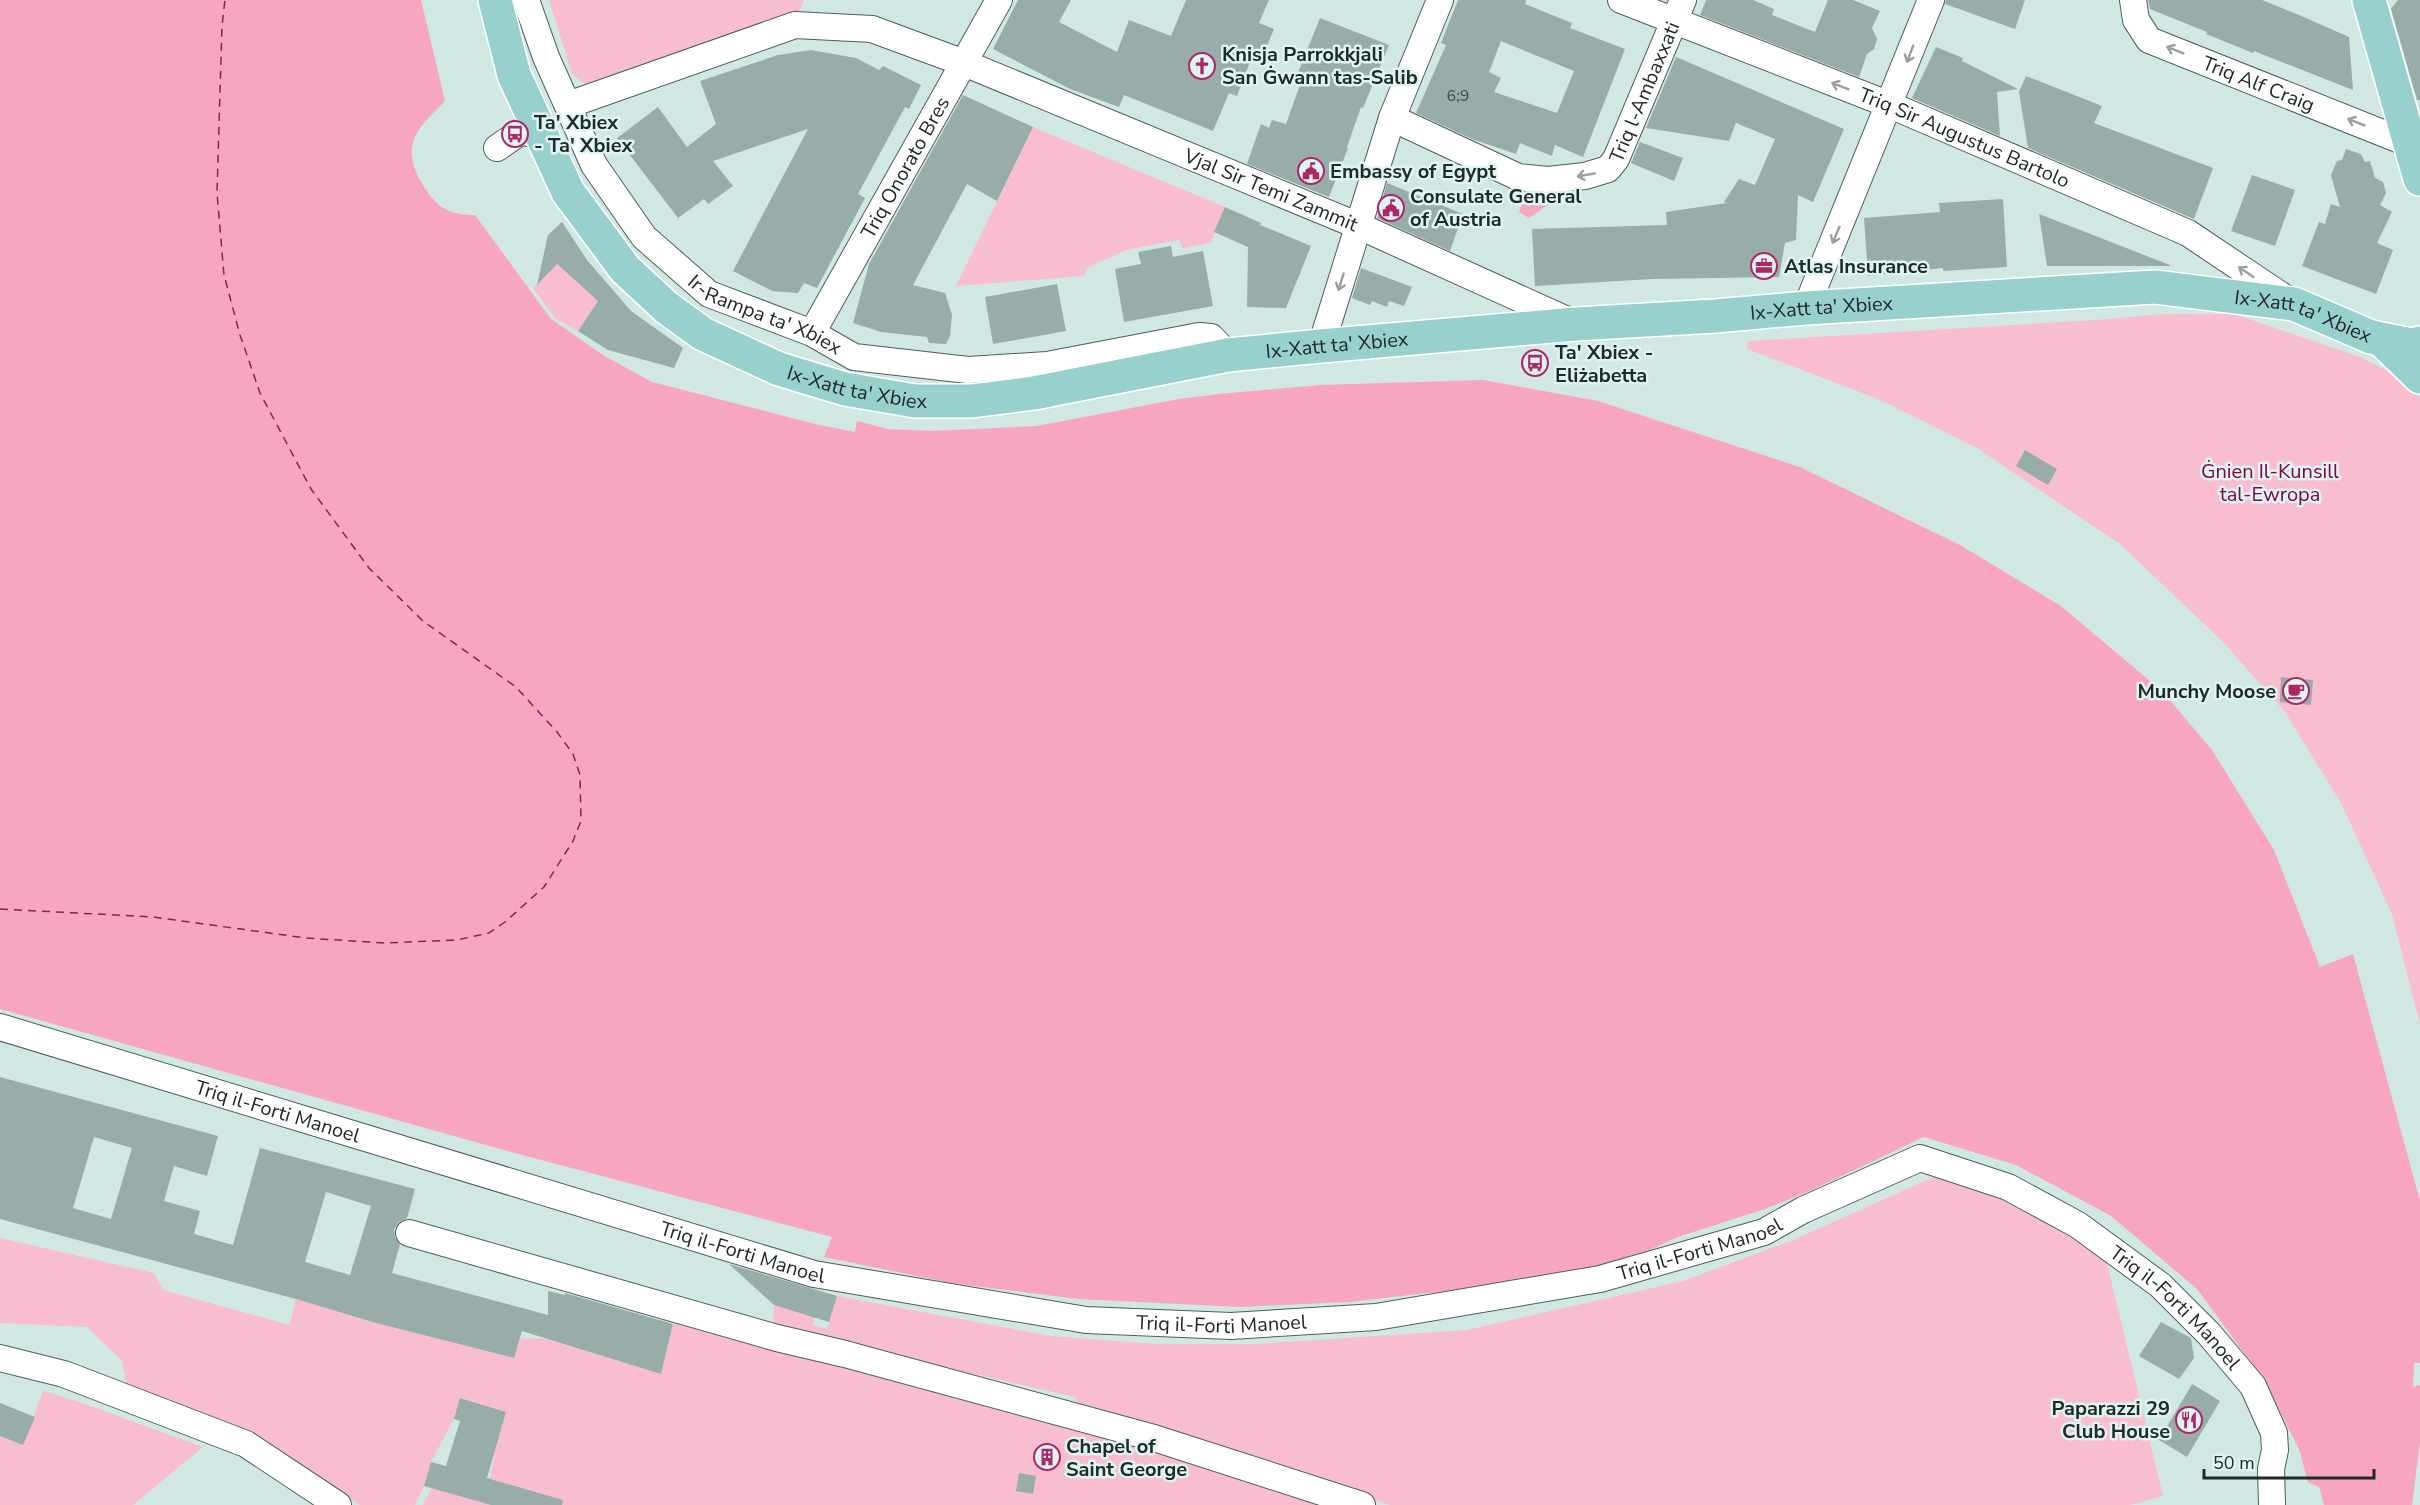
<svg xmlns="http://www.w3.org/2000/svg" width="2420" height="1505" font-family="'Nunito Sans',sans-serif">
<rect width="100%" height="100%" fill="#d1e7e4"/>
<g fill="#f8becf">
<polygon points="549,0 804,0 798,14 587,85 572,74"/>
<polygon points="1033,127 1225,207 1211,243 1183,248 1179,240 1126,250 1087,268 1084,276 956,286"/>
<polygon points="554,262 598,301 578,331 556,319 533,288 550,271"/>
<polygon points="2162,314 2234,314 2360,357 2397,376 2420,398 2420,1024 2392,914 2341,803 2285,712 2223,642 2120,544 1977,448 1878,399 1747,349 1748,341 2096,320"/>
<polygon points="1936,1176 2004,1198 2073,1236 2107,1263 2163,1496 2130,1505 1390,1505 1079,1407 1075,1397 824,1340 773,1324 774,1305 815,1317 813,1325 827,1329 837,1296 1051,1336 1157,1344 1256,1344 1467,1330 1683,1281 1793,1240"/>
<polygon points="0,1238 154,1273 163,1290 290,1325 296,1299 376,1323 513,1358 520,1338 548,1339 661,1374 676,1314 828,1363 896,1378 1170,1455 1330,1505 538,1505 541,1493 490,1479 495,1450 506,1412 461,1398 454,1419 431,1462 424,1486 415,1505 360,1505 248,1435 128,1392 122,1361 87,1327 0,1323"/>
<polygon points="43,1391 77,1401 203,1447 133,1505 0,1505 0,1436 23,1445"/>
<polygon points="432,1488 491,1505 423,1505"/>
</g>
<g fill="#f8a6c0">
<path d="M0,0h421l24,101c-12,13 -30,27 -33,46 -3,19 13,45 27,58 10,8 23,10 36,10l76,104 52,36 49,27 167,43 36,7 2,-11 31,8 44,2 105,-5 142,-27 40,-5 101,-9 163,-5 115,21 202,66 160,78 101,61 102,86 49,58 62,100 46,117 33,-13 67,247v162h-6l-1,24 7,-2v56l-8,64h-88l-5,-18 -11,-5 -9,-33 -35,-69 -67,-91 -86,-73 -95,-51 -92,-28 -112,53 -47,19 -87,28 -64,29 -132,21 -133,15 -109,5 -162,-8 -127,-16 -127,-26 8,-20 -321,-85 -511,-143z"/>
<polygon points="1554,191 1555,200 1529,218 1519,212 1526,193"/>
</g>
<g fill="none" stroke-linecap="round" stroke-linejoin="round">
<polyline stroke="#911d51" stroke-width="1.5" stroke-dasharray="8 6" stroke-linecap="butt" points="0,909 153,917 306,938 384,943 457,940 489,933 505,922 544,887 573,841 581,821 580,775 573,754 557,732 516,687 423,621 369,568 311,489 260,393 240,335 224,275 217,193 222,26 225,0"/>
</g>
<g fill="#98acaa" fill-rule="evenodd">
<polygon points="1018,0 1071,0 1059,22 1117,52 1129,20 1171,36 1186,0 1269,0 1259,23 1274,29 1262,58 1253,54 1237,96 1229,93 1213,131 1124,95 1119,107 1070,89 993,49"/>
<path d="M1458,0h68l-1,4 47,19 -2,5 55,21 -42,108 -28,-12 -3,11 -32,-13 -4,11 -44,-15 -56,-26 30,-68 -5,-2zM1501,41l73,30 -17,42 -63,-21 7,-14 -12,-6z"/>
<polygon points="1706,0 1753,0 1774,9 1772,15 1815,32 1828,0 1853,0 1880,11 1872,28 1877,39 1874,49 1867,54 1859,77 1700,15"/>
<polygon points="1946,0 2025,0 2015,29 1945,4"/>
<polygon points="2148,0 2262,0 2299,15 2349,37 2353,90 2254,51 2253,53 2206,34 2207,32 2150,9"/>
<polygon points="2398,0 2420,0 2420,100 2417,100 2391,9"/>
<polygon points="1320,18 1389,45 1363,108 1361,107 1347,147 1348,148 1329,197 1247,164 1261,124 1269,128 1272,120 1286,124 1301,82 1295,80"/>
<polygon points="1936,47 1963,58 1962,61 2018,89 1997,92 2000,136 1912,98"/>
<polygon points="811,50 856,58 879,70 883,66 921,85 909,109 905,107 858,194 865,198 817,288 804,283 798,293 772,291 733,271 808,129 713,161 733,186 708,204 704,199 678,218 617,138 658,107 687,147 716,124 700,81 778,55"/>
<polygon points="1676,57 1844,129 1813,202 1798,195 1796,240 1785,243 1779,277 1652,279 1535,286 1532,229 1667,225 1666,212 1727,203 1724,202 1739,179 1755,185 1775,139 1736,123 1729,141 1646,128"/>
<polygon points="2026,76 2102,106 2094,123 2213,168 2194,219 2028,148 2019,92"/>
<polygon points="963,95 1033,127 997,201 967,184 913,285 945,293 952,315 950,336 946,344 929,343 927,337 881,332 853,323 869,264"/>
<polygon points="1640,142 1683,158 1674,181 1631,163"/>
<polygon points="2346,149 2361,154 2365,162 2370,161 2375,178 2383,182 2386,193 2380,205 2392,212 2377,243 2393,250 2376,294 2302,266 2319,222 2325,224 2331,204 2340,207 2331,175 2337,161 2342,160"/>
<polygon points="2252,175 2295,190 2275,246 2231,231"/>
<polygon points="1387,183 1463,214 1450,251 1377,218"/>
<polygon points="2003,199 2007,267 1943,271 1943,268 1868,276 1864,218 1940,212 1939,203"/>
<polygon points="1225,207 1261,223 1260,225 1311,246 1286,308 1247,307 1248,247 1214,232"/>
<polygon points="2039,214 2170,265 2170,266 2047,266"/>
<polygon points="562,222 587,260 631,311 683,348 674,368 608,350 578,331 598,301 557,264 537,285 548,235"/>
<polygon points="1171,246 1173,257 1203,251 1213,306 1124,322 1115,269 1141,264 1138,252"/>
<polygon points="1361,268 1412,287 1404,306 1389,301 1387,307 1372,301 1370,305 1352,298"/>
<polygon points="1057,284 1066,331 993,344 985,297"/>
<polygon points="2025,450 2057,469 2048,485 2016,466"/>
<polygon points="2281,677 2313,680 2311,705 2280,702"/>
<path d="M0,1077l218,59 -11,40 -33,-10 -10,35 36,10 -6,23 39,11 27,-97 155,41 -8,29 -8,4 -5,7 1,8 5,7 -8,29 156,42v-24l17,4v-2l108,31 -12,50 -139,-43 -8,27 -138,-35 -80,-24 -296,-80zM94,1137l38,11 -21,71 -38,-11zM326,1192l45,14 -21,69 -45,-13z"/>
<polygon points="729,1264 837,1296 829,1322 774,1305"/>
<polygon points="2161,1322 2191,1338 2194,1358 2179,1379 2139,1356"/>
<polygon points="2192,1384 2220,1401 2187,1457 2159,1440"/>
<polygon points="460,1398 506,1412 487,1478 563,1500 562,1505 491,1505 424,1486 431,1462 446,1466 460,1421 454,1419"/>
<polygon points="0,1403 35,1417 23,1445 0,1436"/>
<polygon points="1019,1473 1036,1476 1033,1494 1016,1491"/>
</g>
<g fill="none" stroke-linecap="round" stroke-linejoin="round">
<defs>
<g id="minor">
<path id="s1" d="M526,0l20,57 48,108 50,72 65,57 103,39 42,24 114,13 79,-5 152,-29 12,1 17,18"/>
<path id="s2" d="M1621,0l269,105 298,128 103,69"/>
<path id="s3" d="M2133,0l3,20 13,20 261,104"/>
<path id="s4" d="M568,105l227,-80 77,4 92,34 395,163 217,98"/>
<path id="s5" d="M1392,118l126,59 30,3 37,-4 23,-7 8,-10 67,-159"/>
<polyline points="497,148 520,132 541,134"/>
<polyline points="1806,308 1931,0"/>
<path id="s6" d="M812,333l187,-333"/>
<polyline points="1321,346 1392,118 1440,0"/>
<path id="s7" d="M0,1027l814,247 272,46 145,6 145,-9 224,-38 164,-47 39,-22 117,-52 88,29 70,38 82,60 49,49 44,52 21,47 1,17 -4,19 1,36"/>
<polyline points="409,1233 777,1338 845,1354 1154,1438 1362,1505"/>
<polyline points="0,1358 64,1374 246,1444 338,1505"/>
</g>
<g id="major">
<path id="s8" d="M495,0l19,75 54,117 57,77 42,39 36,26 76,35 66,20 70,12h57l62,-8 194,-38 93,-9 255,-22 139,-8 91,-8 349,-21 139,17 77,33 40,8 9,-2"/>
<polyline points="2369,0 2420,179"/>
<polyline points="2382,340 2420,377"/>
</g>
</defs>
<use href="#minor" stroke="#4c5f5d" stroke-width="28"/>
<use href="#major" stroke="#fff" stroke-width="36"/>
<use href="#minor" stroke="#fff" stroke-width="26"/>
<use href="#major" stroke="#98d1cc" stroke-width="33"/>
</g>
<defs><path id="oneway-shaft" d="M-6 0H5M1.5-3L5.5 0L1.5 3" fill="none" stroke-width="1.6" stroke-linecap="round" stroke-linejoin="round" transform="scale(1.5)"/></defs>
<g stroke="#9b9f9f">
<use href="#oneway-shaft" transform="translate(2175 50) rotate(-158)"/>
<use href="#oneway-shaft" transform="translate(1910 54) rotate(111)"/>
<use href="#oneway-shaft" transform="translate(1840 86) rotate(-159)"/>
<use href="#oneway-shaft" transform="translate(2356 122) rotate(-158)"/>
<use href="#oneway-shaft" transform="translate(1586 175) rotate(170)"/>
<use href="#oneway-shaft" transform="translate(1836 235) rotate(113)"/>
<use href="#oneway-shaft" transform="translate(2246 272) rotate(-146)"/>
<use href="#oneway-shaft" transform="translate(1341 282) rotate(107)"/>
</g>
<defs>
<symbol id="church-ring" viewBox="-11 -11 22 22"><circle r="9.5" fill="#def4f2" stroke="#b02563" stroke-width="1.5"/><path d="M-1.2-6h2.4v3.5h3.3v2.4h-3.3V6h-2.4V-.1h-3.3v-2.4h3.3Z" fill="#b02563"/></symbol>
<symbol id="bus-ring" viewBox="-11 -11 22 22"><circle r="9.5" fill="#def4f2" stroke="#b02563" stroke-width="1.5"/><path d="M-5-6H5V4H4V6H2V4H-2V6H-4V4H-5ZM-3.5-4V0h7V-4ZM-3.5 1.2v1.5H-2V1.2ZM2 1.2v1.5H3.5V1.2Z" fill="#b02563"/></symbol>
<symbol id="civic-ring" viewBox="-11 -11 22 22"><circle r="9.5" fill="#def4f2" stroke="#b02563" stroke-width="1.5"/><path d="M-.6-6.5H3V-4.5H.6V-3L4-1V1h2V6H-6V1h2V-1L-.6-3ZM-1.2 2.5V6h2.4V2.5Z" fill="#b02563"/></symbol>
<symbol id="office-ring" viewBox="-11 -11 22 22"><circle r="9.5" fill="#def4f2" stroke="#b02563" stroke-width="1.5"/><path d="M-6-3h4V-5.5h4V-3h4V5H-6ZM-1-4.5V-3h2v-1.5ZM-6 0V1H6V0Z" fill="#b02563"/></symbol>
<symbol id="cafe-ring" viewBox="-11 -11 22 22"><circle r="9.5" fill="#def4f2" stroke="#b02563" stroke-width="1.5"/><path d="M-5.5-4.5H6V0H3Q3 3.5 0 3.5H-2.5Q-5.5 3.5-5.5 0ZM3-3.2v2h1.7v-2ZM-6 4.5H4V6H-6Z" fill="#b02563"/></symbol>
<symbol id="restaurant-ring" viewBox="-11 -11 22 22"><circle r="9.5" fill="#def4f2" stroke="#b02563" stroke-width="1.5"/><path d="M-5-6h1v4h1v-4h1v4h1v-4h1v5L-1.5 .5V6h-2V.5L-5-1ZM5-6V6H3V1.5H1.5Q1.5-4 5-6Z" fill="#b02563"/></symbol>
<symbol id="building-ring" viewBox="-11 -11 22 22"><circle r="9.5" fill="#def4f2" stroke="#b02563" stroke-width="1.5"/><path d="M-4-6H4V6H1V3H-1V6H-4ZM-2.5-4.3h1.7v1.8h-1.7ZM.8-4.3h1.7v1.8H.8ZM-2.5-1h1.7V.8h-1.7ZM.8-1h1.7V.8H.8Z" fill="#b02563"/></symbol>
</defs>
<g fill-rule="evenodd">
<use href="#church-ring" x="1187" y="51" width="30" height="30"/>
<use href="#bus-ring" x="500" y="119" width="30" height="30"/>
<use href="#civic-ring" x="1296" y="156" width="30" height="30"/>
<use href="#civic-ring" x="1376" y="193" width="30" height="30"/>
<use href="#office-ring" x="1749" y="251" width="30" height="30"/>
<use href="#bus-ring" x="1520" y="348" width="30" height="30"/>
<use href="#cafe-ring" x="2281" y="676" width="30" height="30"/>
<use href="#restaurant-ring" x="2174" y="1405" width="30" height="30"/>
<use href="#building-ring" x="1032" y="1442" width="30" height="30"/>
</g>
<g text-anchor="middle" stroke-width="5" stroke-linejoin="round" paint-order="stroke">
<g font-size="16" fill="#3f4a49">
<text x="1458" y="101">6;9</text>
</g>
<g font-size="20" font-weight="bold" fill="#212929" stroke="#def4f2" text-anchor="start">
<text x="1222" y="61">Knisja Parrokkjali<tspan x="1222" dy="23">San Ġwann tas-Salib</tspan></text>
<text x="534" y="129">Ta' Xbiex<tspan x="534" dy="23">- Ta' Xbiex</tspan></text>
<text x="1330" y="178">Embassy of Egypt</text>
<text x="1410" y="203">Consulate General<tspan x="1410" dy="23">of Austria</tspan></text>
<text x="1784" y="273">Atlas Insurance</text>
<text x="1555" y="359">Ta' Xbiex -<tspan x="1555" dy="23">Eliżabetta</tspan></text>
<text x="2276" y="698" text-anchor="end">Munchy Moose</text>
<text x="2170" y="1415" text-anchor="end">Paparazzi 29<tspan x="2170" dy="23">Club House</tspan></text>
<text x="1066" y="1453">Chapel of<tspan x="1066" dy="23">Saint George</tspan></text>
</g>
<g font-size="20" fill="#212929" stroke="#def4f2">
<text dy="7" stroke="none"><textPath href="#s3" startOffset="162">Triq Alf Craig</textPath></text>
<text dy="7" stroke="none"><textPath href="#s5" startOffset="316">Triq l-Ambaxxati</textPath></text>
<text dy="7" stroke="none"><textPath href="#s2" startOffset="370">Triq Sir Augustus Bartolo</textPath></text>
<text dy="7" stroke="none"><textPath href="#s6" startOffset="190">Triq Onorato Bres</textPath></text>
<text dy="7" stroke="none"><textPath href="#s4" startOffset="748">Vjal Sir Temi Zammit</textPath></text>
<text dy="7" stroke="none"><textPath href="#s8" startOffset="1540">Ix-Xatt ta' Xbiex</textPath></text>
<text dy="7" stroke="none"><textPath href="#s1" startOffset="412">Ir-Rampa ta' Xbiex</textPath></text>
<text dy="7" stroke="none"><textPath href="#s8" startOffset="2026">Ix-Xatt ta' Xbiex</textPath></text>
<text dy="7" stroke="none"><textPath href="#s8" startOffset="1054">Ix-Xatt ta' Xbiex</textPath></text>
<text dy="7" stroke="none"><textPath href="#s8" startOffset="568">Ix-Xatt ta' Xbiex</textPath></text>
<text dy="7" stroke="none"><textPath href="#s7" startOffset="290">Triq il-Forti Manoel</textPath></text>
<text dy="7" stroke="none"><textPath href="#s7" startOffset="1748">Triq il-Forti Manoel</textPath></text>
<text dy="7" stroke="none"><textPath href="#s7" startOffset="776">Triq il-Forti Manoel</textPath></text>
<text dy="7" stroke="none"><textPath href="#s7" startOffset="2288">Triq il-Forti Manoel</textPath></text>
<text dy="7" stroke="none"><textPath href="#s7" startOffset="1262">Triq il-Forti Manoel</textPath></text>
</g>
<g font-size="20" fill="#800543" stroke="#def4f2">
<text x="2270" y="478">Ġnien Il-Kunsill<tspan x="2270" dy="23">tal-Ewropa</tspan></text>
</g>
</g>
<path d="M2204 1469v9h170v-9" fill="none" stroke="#212929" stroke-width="3"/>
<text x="2213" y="1469" font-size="18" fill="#212929" stroke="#def4f2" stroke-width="4.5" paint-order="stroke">50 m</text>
</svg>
